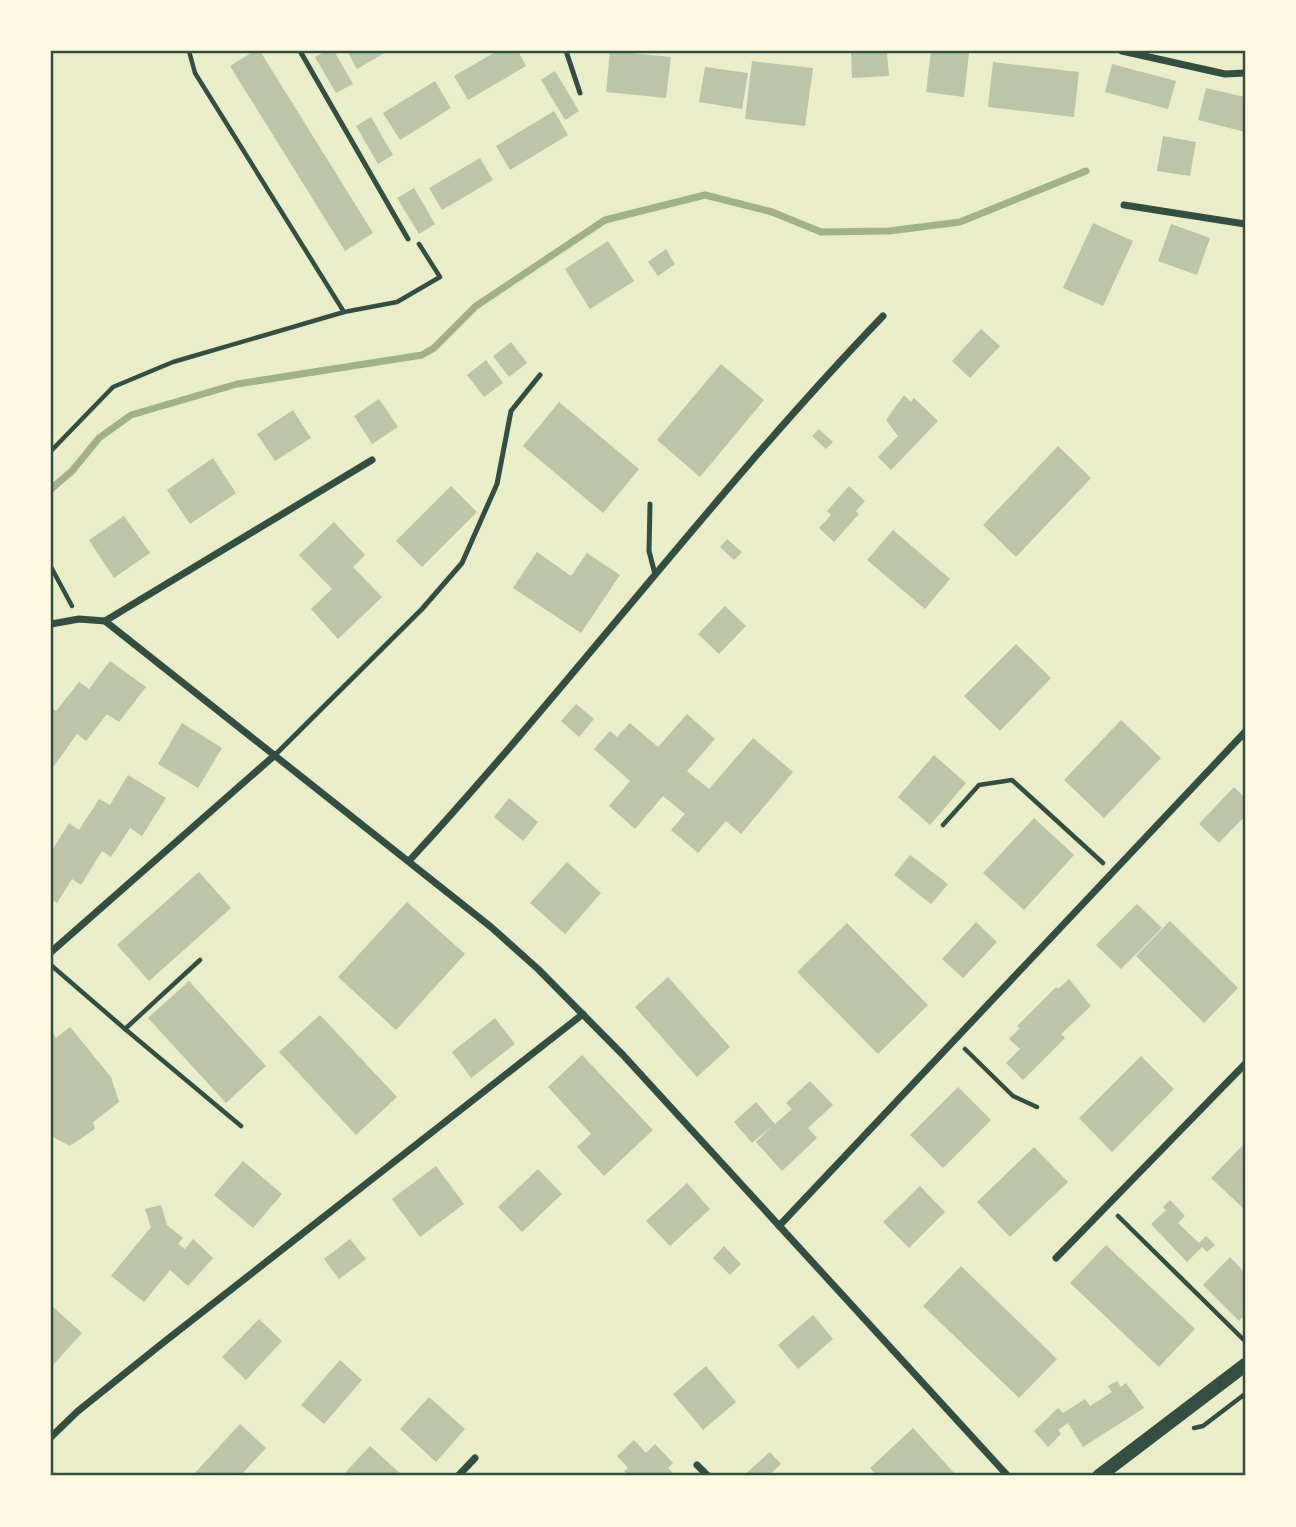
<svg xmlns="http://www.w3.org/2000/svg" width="1296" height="1527" font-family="Figtree,sans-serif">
<rect width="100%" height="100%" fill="#e9edc9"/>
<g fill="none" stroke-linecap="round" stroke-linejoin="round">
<polyline stroke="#a3b18a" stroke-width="7" points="51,489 72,471 99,438 131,415 237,384 422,355 434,348 476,306 605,220 705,195 772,212 821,232 889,231 960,222 1086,171"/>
</g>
<g fill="#bcc5a7">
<polygon points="254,51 260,51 373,233 345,251 230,66"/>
<polygon points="326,51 334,51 353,84 336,93 315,57"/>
<polygon points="347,51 388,51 357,69"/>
<polygon points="497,51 518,51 526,66 468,100 454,76"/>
<polygon points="610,51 671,57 666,98 606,92"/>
<polygon points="851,51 887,51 889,76 852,78"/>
<polygon points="931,51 969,53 964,97 926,92"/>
<polygon points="752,61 813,68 805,126 745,119"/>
<polygon points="993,62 1079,72 1074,117 988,107"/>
<polygon points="1112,64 1176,81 1168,109 1105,92"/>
<polygon points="705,67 748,73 742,109 699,102"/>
<polygon points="555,71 579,111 565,120 541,80"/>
<polygon points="435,81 451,108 400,140 383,113"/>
<polygon points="1206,88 1245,97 1245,132 1198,120"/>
<polygon points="554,111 568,135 510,170 496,146"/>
<polygon points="371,117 393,155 378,164 356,126"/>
<polygon points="1163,136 1196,142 1190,176 1157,171"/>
<polygon points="480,158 493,180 442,210 429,188"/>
<polygon points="414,188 435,224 419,234 397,198"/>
<polygon points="1093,223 1133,241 1103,306 1063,288"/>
<polygon points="1171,224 1210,238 1197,275 1158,261"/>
<polygon points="608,241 634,281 590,309 565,269"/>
<polygon points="666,249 675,264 658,276 648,262"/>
<polygon points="981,329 1000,346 970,378 952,361"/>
<polygon points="511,342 527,363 509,377 493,356"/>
<polygon points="486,360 503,383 484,397 467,375"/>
<polygon points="721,364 764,400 700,477 657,440"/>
<polygon points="904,395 911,402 914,398 938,421 891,470 878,457 898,436 886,420"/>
<polygon points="379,399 398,427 372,444 354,416"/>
<polygon points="559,402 639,469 603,513 523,446"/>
<polygon points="293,410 311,438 275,461 257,434"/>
<polygon points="819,429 833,442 826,449 812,436"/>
<polygon points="1058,446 1091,478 1016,557 983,525"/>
<polygon points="213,458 236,493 190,524 167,490"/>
<polygon points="451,486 477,512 422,567 396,541"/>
<polygon points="849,486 865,501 856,511 859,514 834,542 819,528 831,515 827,511"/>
<polygon points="124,516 150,553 114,578 89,540"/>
<polygon points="334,522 365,555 353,567 382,597 338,639 311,609 332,589 299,555"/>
<polygon points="893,530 950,579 925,609 867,560"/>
<polygon points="727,539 742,552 734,560 720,547"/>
<polygon points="537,552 571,576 587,553 620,575 581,633 513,588"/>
<polygon points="725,606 746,626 719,654 698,634"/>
<polygon points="1016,644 1051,678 1000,731 964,696"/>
<polygon points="110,661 146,687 119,722 107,714 86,741 77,734 54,766 51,764 51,707 56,711 79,682 89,689"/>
<polygon points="576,704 594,719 579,737 561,721"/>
<polygon points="687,714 715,739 687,771 709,789 753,738 793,772 741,834 726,821 698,853 671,830 685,814 663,796 635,829 609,806 630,781 594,749 610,731 617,737 630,723 658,747"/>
<polygon points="1121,720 1161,758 1104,818 1064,780"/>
<polygon points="182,723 222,748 198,788 158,764"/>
<polygon points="934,755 966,783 930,825 898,797"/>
<polygon points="128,775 166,798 142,836 130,828 111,857 102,851 81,885 72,879 57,903 51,899 51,852 69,823 79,830 99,799 110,805"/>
<polygon points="1234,787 1245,798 1245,816 1219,843 1199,824"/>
<polygon points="509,798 538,822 523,841 494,817"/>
<polygon points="1034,818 1074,855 1024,910 983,873"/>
<polygon points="910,855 948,884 931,904 894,875"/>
<polygon points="567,862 601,893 565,934 530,903"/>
<polygon points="199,872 231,908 149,981 117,945"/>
<polygon points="407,902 465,954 396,1030 338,977"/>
<polygon points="1137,904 1162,928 1121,969 1096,945"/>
<polygon points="1170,921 1238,988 1204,1023 1136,956"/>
<polygon points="976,922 997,942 963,978 942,959"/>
<polygon points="847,923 928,1005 878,1054 797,972"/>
<polygon points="668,977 730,1047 697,1077 635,1007"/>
<polygon points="1069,979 1091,1006 1061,1034 1065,1038 1023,1080 1006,1063 1020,1049 1009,1039 1020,1028 1017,1026 1056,987 1058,989"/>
<polygon points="189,981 266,1066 226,1103 148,1018"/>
<polygon points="320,1015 397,1097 356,1135 279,1052"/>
<polygon points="495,1018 515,1044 471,1078 452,1052"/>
<polygon points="70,1027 111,1077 119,1102 93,1122 95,1129 70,1146 51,1136 51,1030 56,1038"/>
<polygon points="582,1055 653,1130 604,1176 577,1147 591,1134 548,1087"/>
<polygon points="1141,1056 1174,1089 1112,1152 1079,1118"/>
<polygon points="810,1081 833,1105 808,1128 817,1138 782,1171 756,1142 772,1126 752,1143 734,1122 756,1102 775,1124 792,1109 786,1103"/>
<polygon points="958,1087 991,1120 943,1168 910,1135"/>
<polygon points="1242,1146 1245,1149 1245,1210 1211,1178"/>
<polygon points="1034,1147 1068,1182 1010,1237 977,1202"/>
<polygon points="243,1161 282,1194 253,1228 214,1195"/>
<polygon points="436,1166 464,1204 420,1237 392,1199"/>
<polygon points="538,1169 562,1194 522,1232 498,1207"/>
<polygon points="687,1183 710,1209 670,1246 646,1221"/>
<polygon points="920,1186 945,1212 909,1248 883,1222"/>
<polygon points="1170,1200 1185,1216 1178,1223 1199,1243 1206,1236 1215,1245 1207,1252 1202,1247 1187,1262 1151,1224 1166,1210 1163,1207"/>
<polygon points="161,1205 167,1225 183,1238 178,1244 185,1249 193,1239 213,1258 188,1286 170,1270 144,1302 111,1276 151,1227 145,1209"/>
<polygon points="350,1239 366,1259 339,1279 324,1259"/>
<polygon points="1106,1245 1195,1329 1159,1367 1070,1283"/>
<polygon points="724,1246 741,1264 730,1275 713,1258"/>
<polygon points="1230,1257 1245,1273 1245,1314 1239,1321 1203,1285"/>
<polygon points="961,1266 1057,1359 1019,1398 923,1306"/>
<polygon points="51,1305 82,1333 52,1366 51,1365"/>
<polygon points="813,1315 833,1339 798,1369 778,1345"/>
<polygon points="259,1319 282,1341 246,1380 222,1357"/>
<polygon points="340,1360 362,1380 324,1424 301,1405"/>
<polygon points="706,1366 736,1402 703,1430 673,1394"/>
<polygon points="1117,1381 1121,1387 1126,1383 1144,1408 1083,1447 1068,1423 1058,1430 1061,1434 1048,1447 1034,1431 1058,1408 1063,1413 1085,1399 1090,1406 1112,1392 1108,1386"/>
<polygon points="429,1397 465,1429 436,1462 400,1429"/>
<polygon points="240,1424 266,1448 240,1476 192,1476"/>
<polygon points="913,1428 957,1476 877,1476 870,1468"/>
<polygon points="634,1440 646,1453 655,1444 673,1463 668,1468 676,1476 628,1476 624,1471 628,1468 617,1456"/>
<polygon points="370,1446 403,1476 342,1476"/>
<polygon points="770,1452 781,1464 768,1476 743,1476"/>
</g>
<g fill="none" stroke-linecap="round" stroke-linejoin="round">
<g stroke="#344e41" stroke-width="4.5">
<polyline points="189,51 195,73 344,312"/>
<polyline points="51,451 113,387 173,362 344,312 397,302 440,277 419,244"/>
<polyline points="51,567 72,606"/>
<polyline points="943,825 979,785 1012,780 1103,863"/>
<polyline points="200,960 125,1029 241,1126"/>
<polyline points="52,966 125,1029"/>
<polyline points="965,1049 1013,1096 1037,1107"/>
<polyline points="1118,1216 1245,1341"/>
<polyline points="1194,1428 1203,1426 1245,1394"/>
</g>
<g stroke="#344e41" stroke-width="5">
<polyline points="300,51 408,239"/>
<polyline points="566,51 580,93"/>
<polyline points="650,504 649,551 655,574"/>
<polyline points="275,755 422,609 462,563 497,484 511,411 540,375"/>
</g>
<g stroke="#344e41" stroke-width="7">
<polyline points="1122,51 1225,74 1245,73"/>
<polyline points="1124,205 1245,224"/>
<polyline points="105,621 372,460"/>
<polyline points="51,624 79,619 105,621 491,927 538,969 623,1055 1008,1476"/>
<path d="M409,861c163,-177 307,-371 474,-545"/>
<polyline points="51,952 275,755"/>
<polyline points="779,1226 1245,732"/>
<polyline points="1056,1258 1245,1064"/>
<polyline points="51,1437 78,1411 164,1342 583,1014"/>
<polyline points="697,1465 708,1476"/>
<polyline points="458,1476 475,1458"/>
</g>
<polyline stroke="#344e41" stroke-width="14" points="1099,1476 1245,1365"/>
</g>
<rect width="1296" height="1527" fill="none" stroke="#fefae0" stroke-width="105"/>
<rect x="52" y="52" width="1192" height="1422" fill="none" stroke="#344e41" stroke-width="2.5"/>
</svg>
